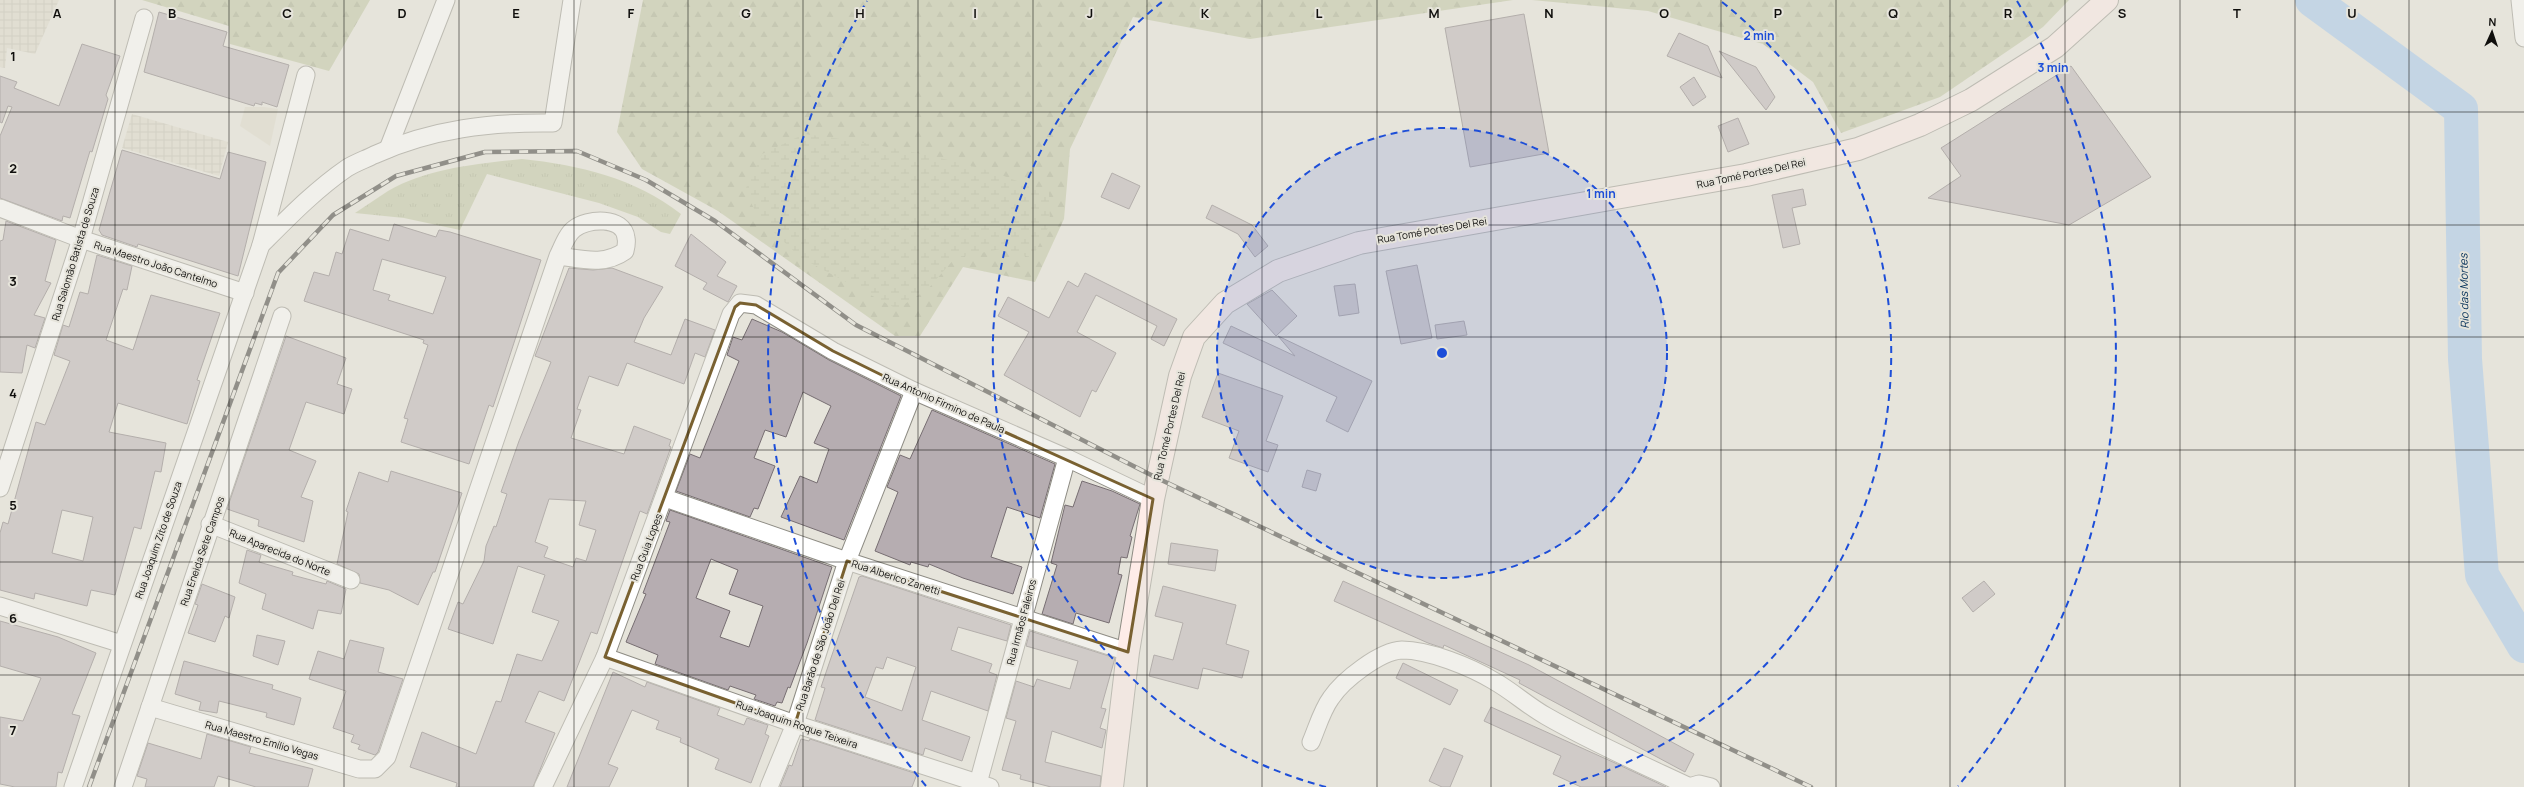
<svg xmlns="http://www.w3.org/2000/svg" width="2524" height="787" font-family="Manrope,sans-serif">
<defs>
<pattern id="industrial-grid" width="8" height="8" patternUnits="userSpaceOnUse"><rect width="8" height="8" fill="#dcd8c8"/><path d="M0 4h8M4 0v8" fill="none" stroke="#bcb8ab"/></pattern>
<pattern id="grass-tufts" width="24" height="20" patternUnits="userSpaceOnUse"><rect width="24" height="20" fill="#bbc29b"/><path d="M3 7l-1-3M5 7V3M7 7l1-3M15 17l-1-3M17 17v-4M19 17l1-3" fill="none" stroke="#a0a684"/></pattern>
<pattern id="forest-firs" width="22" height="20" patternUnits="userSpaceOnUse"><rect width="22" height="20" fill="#bbc29b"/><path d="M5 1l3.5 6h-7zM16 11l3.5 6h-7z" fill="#a0a684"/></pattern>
<pattern id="wetland-marsh" width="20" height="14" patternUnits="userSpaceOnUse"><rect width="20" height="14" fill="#bbc29b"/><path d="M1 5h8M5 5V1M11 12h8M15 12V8" fill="none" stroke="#a0a684"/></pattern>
</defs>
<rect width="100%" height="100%" fill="#e6e4db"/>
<polygon fill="#dcd8c8" points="245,107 264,107 278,109 270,146 240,126"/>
<g fill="url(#industrial-grid)">
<polygon points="0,0 59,0 35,54 7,48 5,68 0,67"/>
<polygon points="132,114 228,142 219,176 122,148"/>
</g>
<path fill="url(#grass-tufts)" d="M522,159c57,6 113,19 159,55l-11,20 -9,-2 -23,-15 -39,-14 -112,-29 -27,56 -56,-12 -49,-5c11,-7 22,-15 33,-22 40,-23 89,-27 134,-32z"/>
<g fill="url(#forest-firs)">
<polygon points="142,0 370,0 329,71 230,44 229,26"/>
<polygon points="643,0 1513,0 1250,39 1133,17 1070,149 1064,219 1035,282 963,267 920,336 895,336 718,211 642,169 617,132"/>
<polygon points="1532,0 2069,0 2043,27 1940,97 1841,133 1813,82 1763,44 1648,11"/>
</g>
<path fill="url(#wetland-marsh)" d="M804,134c59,7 119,19 176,34 24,7 47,17 69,25l1,31 -18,34 -31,-9 -46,9 -27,31 -31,20 -96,-51 -43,-41 -13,-27 17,-36z"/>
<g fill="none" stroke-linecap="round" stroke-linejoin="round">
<polyline stroke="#9cc4f0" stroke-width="34" points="2312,0 2461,109 2465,359 2482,575 2524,646"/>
</g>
<g fill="#b6adb1" stroke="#776e72" fill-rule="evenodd">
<polygon points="159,12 227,32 223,46 289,65 277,107 262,102 262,105 255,103 254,106 144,72"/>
<polygon points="1524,14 1549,153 1470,167 1445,28"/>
<polygon points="1679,33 1708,46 1722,78 1667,56"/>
<polygon points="82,44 120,56 106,95 108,99 92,152 90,151 70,218 63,216 62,221 0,198 0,136 12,107 8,106 2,123 0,122 0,76 17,82 14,88 59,106"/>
<polygon points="1719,51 1756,67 1775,97 1766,110"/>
<polygon points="2071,66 2151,177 2069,225 1928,198 1961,176 1941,148"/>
<polygon points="1694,77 1706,97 1693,106 1680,87"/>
<polygon points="1738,118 1749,144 1728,152 1718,126"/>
<polygon points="122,150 220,179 228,152 266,162 238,276 138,244 137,247 102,235 99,230"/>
<polygon points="1112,173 1140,186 1129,209 1101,197"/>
<polygon points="1803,189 1806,205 1792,208 1800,244 1783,248 1772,195"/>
<polygon points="1212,205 1252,225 1268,246 1255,257 1238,234 1206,218"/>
<polygon points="6,221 56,240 45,281 51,283 34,315 45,318 35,348 27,345 22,373 0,372 0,241 3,240"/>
<path d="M394,224l42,13 3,-7 11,2 91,28 -48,147 -4,-2 -20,59 -68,-22 7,-23 -4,-1 24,-73 -5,-2 1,-3 -120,-39 10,-29 15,4 7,-24 6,2 8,-25 39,12zM382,259l64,18 -13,37 -45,-14 2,-5 -17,-5z"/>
<polygon points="691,234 726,262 717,276 737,286 728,302 703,289 707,283 675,266"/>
<path d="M97,255l35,11 -5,24 -4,-1 -17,51 27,10 18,-55 69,18 -23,67 3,1 -13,43 -69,-21 -9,29 57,11 -5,29 -6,-1 -14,58 -7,-2 -19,68 -24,-5 -4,16 -52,-13 -1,6 -34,-9v-57l3,-11 5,2 28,-102 9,3 25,-64 -16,-6 9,-30 6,2 11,-35 8,2zM62,510l31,7 -10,44 -31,-8z"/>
<polygon points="1417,265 1432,338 1401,344 1386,271"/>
<path d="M569,268l24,2 19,-2 51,19 -19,31 -10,24 37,13 14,-36 30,11 -10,27 -10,-4 -11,31 -57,-21 -9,23 -29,-10 -12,33 4,1 -10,28 53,16 10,-28 37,14 -2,6 2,1 -24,67 -7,-3 -43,123 -6,-2 -27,69 -25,-10 -14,31 30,11 -22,54h-77l1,-4 -47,-16 12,-35 54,22 20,-53 5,1 16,-48 25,7 17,-40 -27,-9 13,-37 -27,-9 -25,78 -45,-15 10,-27 5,2 21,-43 2,-15 8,-20 2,1 11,-33 -6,-2 18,-51 32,-79 -16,-6zM549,499l37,2 -7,24 17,5 -10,31 -10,-3 -3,9 -29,-10 4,-10 -13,-5z"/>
<polygon points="1085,273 1177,319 1164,346 1151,339 1157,326 1096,295 1077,332 1116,353 1096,392 1092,390 1080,417 1004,375 1029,332 998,316 1008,297 1049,318 1068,281 1078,287"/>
<polygon points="1355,284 1359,313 1339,316 1334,286"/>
<polygon points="1272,290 1297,316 1276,336 1247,304"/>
<polygon points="752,319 782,332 829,360 901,396 844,540 781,517 800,476 817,483 829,449 814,443 831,406 803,392 786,437 765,430 754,458 775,466 758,509 754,508 750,517 676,491 690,454 700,458 739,361 727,355 733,337 742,340"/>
<polygon points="1464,321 1467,335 1437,339 1435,325"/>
<polygon points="1231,326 1295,356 1278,336 1372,381 1348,432 1326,421 1337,397 1223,343"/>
<polygon points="286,336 346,358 337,384 352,389 344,414 306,402 289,450 316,461 301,497 313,501 304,542 258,526 259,520 227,509"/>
<polygon points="1218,373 1283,396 1266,441 1278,445 1268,472 1229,458 1239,431 1202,417"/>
<polygon points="932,410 1055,464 1040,518 1007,507 991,557 1022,567 1013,594 963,578 929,564 928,567 911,562 910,565 875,551 898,492 887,487 900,455 910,459"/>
<polygon points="1307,470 1321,474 1316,491 1302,487"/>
<polygon points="391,471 462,493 435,572 433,572 418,605 389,590 360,583 359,574 337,564 348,512 346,511 359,472 388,482"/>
<polygon points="1082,481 1112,491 1140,504 1130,536 1132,537 1127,558 1121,557 1118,574 1122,575 1109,623 1076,613 1073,624 1042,614 1057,565 1051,563 1065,505 1073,507"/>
<path d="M670,510l162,57 -25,76 -17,45 -2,-1 -6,16 -5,-1 -2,4 -21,-7 2,-4 -26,-9 -2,4 -73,-26 3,-9 -32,-13 20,-48 -3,-1 27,-71 -4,-1zM711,559l27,11 -9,24 34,12 -14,41 -29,-10 10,-26 -34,-13z"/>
<polygon points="1171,543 1218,550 1215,571 1168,564"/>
<polygon points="247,550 261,555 259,562 293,572 292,575 326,584 327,581 346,589 341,614 318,610 313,629 262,609 266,594 239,583"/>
<path d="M862,576l149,49 -4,16 -49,-14 -7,23 41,14 -3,8 8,3 -9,36 -57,-20 -9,29 48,17 -8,24 -37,-13 -2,7 -108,-35 10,-32 -4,-1 12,-35 26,-75zM887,657l29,10 -14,44 -37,-14 11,-30 7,2z"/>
<polygon points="1343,581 1529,665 1694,754 1685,772 1519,683 1520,680 1444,645 1443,648 1428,643 1334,601"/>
<polygon points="1984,581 1995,594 1973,612 1962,598"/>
<polygon points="202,584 235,597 229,618 225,616 215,642 188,633 198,605 195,604"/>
<polygon points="1163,586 1236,605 1226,644 1249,651 1242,678 1203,668 1198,689 1149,676 1154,655 1173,660 1183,623 1155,616"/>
<polygon points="0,621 58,637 96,653 72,714 80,716 62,773 58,772 56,787 15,787 0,784 0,717 23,721 41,678 0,666"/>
<polygon points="1030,631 1115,658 1101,708 1106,709 1100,728 1106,730 1102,748 1052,731 1045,762 1101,776 1100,787 1051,787 1020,779 1021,775 1002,770 1016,721 1006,718 1016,681 1034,687 1037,679 1070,689 1078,661 1026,646"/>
<polygon points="257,635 285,641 278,665 253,656"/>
<polygon points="350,640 384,648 378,672 403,679 378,752 375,755 358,749 360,745 351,742 354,735 333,728 346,691 309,679 318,651 344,659"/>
<polygon points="184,661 273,685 272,689 301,698 294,725 266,717 267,713 219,701 217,713 199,710 201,702 175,694"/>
<polygon points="1403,663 1458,690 1450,705 1396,678"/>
<polygon points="613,672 645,687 647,682 720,708 717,715 744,725 747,718 768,725 765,734 769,736 751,783 715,769 719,759 680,742 681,738 656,729 659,721 632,710 608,764 618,768 609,787 567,787"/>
<polygon points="1491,707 1615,763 1666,787 1581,787 1553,774 1561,756 1484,721"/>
<polygon points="207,734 251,747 249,753 313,769 308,787 256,787 218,776 214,787 145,787 147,779 137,776 148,743 201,759"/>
<polygon points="801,739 809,741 810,739 917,774 912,787 780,787 789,765 792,766"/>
<polygon points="1444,748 1463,756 1450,787 1442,787 1429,781"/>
</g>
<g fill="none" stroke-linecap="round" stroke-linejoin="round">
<defs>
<g id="street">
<polyline points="2520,0 2524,38"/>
<polyline points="388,149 446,0"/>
<polyline points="0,208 81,239 245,293"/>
<polyline points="261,245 306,75"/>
<polyline points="0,488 81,239 144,18"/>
<polyline points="665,498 847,561 1128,652"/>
<polyline points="210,524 351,580"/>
<polyline points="0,606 122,644"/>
<polyline points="605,657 795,724 990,787"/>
<path d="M150,707l209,62h16l12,-12 171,-501c4,-8 9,-22 16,-27 13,-11 50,-13 52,9 1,4 0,9 -1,13 -21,15 -43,8 -67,5"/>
<path d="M1311,742c6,-14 11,-32 20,-44 12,-18 49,-47 71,-48 27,0 69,17 92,31 18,10 34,25 52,35 47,27 95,48 144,71"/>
<path d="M73,787l188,-542c27,-27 54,-55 86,-77 8,-5 19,-9 27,-13 57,-26 117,-33 179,-32l19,-123"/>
<polyline points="123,787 282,316"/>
<polyline points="543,787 605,657 731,314 740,303 756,305 833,351 914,391 1067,458 1153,499"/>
<polyline points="769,787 795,724 847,561 914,391"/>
<polyline points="977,787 1067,458"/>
<polyline points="1689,787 1699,784 1711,787"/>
</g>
<polyline id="secondary" points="1112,787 1128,652 1153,499 1180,376 1194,337 1225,303 1278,271 1359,243 1746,175 1858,149 1920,125 1971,100 2055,47 2107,0"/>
</defs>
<use href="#street" stroke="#8e8c84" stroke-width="19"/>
<use href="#secondary" stroke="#8e8c84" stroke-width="24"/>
<use href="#street" stroke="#fff" stroke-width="17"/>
<use href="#secondary" stroke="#feece8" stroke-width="22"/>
<defs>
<polyline id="rail" points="89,787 278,273 333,215 396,176 485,152 577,151 646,180 715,221 856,325 1157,478 1811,787"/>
</defs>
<use href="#rail" stroke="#2a2926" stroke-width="4.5"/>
<use href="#rail" stroke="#e6e4db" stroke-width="3" stroke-dasharray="9" stroke-linecap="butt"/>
</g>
<path d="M0 0H2524V787H0ZM740,303l16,2 77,46 81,40 239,108 -25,153 -281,-91 -52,163 -190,-67 130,-350z" fill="#e6e4db" fill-opacity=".55" fill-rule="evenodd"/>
<path fill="none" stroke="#796131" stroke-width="3" stroke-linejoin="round" d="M740,303l16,2 77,46 81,40 239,108 -25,153 -281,-91 -52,163 -190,-67 130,-350z"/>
<path fill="none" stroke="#100f0d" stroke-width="1" stroke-opacity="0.55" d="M115,0v787M229,0v787M344,0v787M459,0v787M574,0v787M688,0v787M803,0v787M918,0v787M1033,0v787M1147,0v787M1262,0v787M1377,0v787M1491,0v787M1606,0v787M1721,0v787M1836,0v787M1950,0v787M2065,0v787M2180,0v787M2295,0v787M2409,0v787M0,112h2524M0,225h2524M0,337h2524M0,450h2524M0,562h2524M0,675h2524"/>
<circle cx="1442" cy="353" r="225" fill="#1d4ed8" fill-opacity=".12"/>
<g fill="none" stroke="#1d4ed8" stroke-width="2" stroke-dasharray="7 5">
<circle cx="1442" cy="353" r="225"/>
<path d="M1326 787A449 449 0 0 1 1162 2M1722 2A449 449 0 0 1 1558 787"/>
<path d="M926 786A674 674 0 0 1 867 1M2017 1A674 674 0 0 1 1958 786"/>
</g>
<g text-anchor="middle" stroke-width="4" stroke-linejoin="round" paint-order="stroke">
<g font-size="10" fill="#100f0d" stroke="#e6e4db">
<text transform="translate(1751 173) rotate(-12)" y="4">Rua Tomé Portes Del Rei</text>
<text transform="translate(1432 230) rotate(-10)" y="4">Rua Tomé Portes Del Rei</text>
<text transform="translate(75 254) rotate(-73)" y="4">Rua Salomão Batista de Souza</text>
<text transform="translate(156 264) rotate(18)" y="4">Rua Maestro João Cantelmo</text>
<text transform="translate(944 403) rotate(24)" y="4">Rua Antonio Firmino de Paula</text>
<text transform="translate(1169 426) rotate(-77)" y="4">Rua Tomé Portes Del Rei</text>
<text transform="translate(158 540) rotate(-71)" y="4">Rua Joaquim Zito de Souza</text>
<text transform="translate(646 547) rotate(-69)" y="4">Rua Guia Lopes</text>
<text transform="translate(202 551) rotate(-71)" y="4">Rua Eneida Sete Campos</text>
<text transform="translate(280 552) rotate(22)" y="4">Rua Aparecida do Norte</text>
<text transform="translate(896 577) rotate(18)" y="4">Rua Alberico Zanetti</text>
<text transform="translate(1021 622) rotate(-75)" y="4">Rua Irmãos Faleiros</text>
<text transform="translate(820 645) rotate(-72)" y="4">Rua Barão de São João Del Rei</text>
<text transform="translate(797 724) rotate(19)" y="4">Rua Joaquim Roque Teixeira</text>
<text transform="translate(262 740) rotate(16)" y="4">Rua Maestro Emílio Vegas</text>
</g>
<g font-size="11" font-style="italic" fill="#043058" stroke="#e6e4db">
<text transform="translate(2464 291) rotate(-91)" y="4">Rio das Mortes</text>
</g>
</g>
<g font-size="13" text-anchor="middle" font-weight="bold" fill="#100f0d" stroke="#e6e4db" stroke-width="4" stroke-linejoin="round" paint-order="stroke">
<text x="57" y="18">A</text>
<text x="172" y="18">B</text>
<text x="287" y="18">C</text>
<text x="402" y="18">D</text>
<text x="516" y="18">E</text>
<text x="631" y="18">F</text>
<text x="746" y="18">G</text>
<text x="860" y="18">H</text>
<text x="975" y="18">I</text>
<text x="1090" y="18">J</text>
<text x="1205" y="18">K</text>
<text x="1319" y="18">L</text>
<text x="1434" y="18">M</text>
<text x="1549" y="18">N</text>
<text x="1664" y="18">O</text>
<text x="1778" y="18">P</text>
<text x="1893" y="18">Q</text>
<text x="2008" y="18">R</text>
<text x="2122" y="18">S</text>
<text x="2237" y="18">T</text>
<text x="2352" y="18">U</text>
<text x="13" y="61">1</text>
<text x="13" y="173">2</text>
<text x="13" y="286">3</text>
<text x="13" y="398">4</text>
<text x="13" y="510">5</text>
<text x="13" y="623">6</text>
<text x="13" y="735">7</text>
</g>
<circle cx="1442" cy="353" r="6" fill="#1d4ed8" stroke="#e6e4db" stroke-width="2"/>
<g font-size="12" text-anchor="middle" font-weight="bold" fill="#1d4ed8" stroke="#e6e4db" stroke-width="4" stroke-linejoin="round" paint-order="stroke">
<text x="1759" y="40">2 min</text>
<text x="2053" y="72">3 min</text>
<text x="1601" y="198">1 min</text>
</g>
<g transform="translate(2492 32) rotate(3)" stroke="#e6e4db" stroke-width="3" paint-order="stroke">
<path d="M0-3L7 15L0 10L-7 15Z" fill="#100f0d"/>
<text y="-6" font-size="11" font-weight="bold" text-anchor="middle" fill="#100f0d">N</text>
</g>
</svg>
